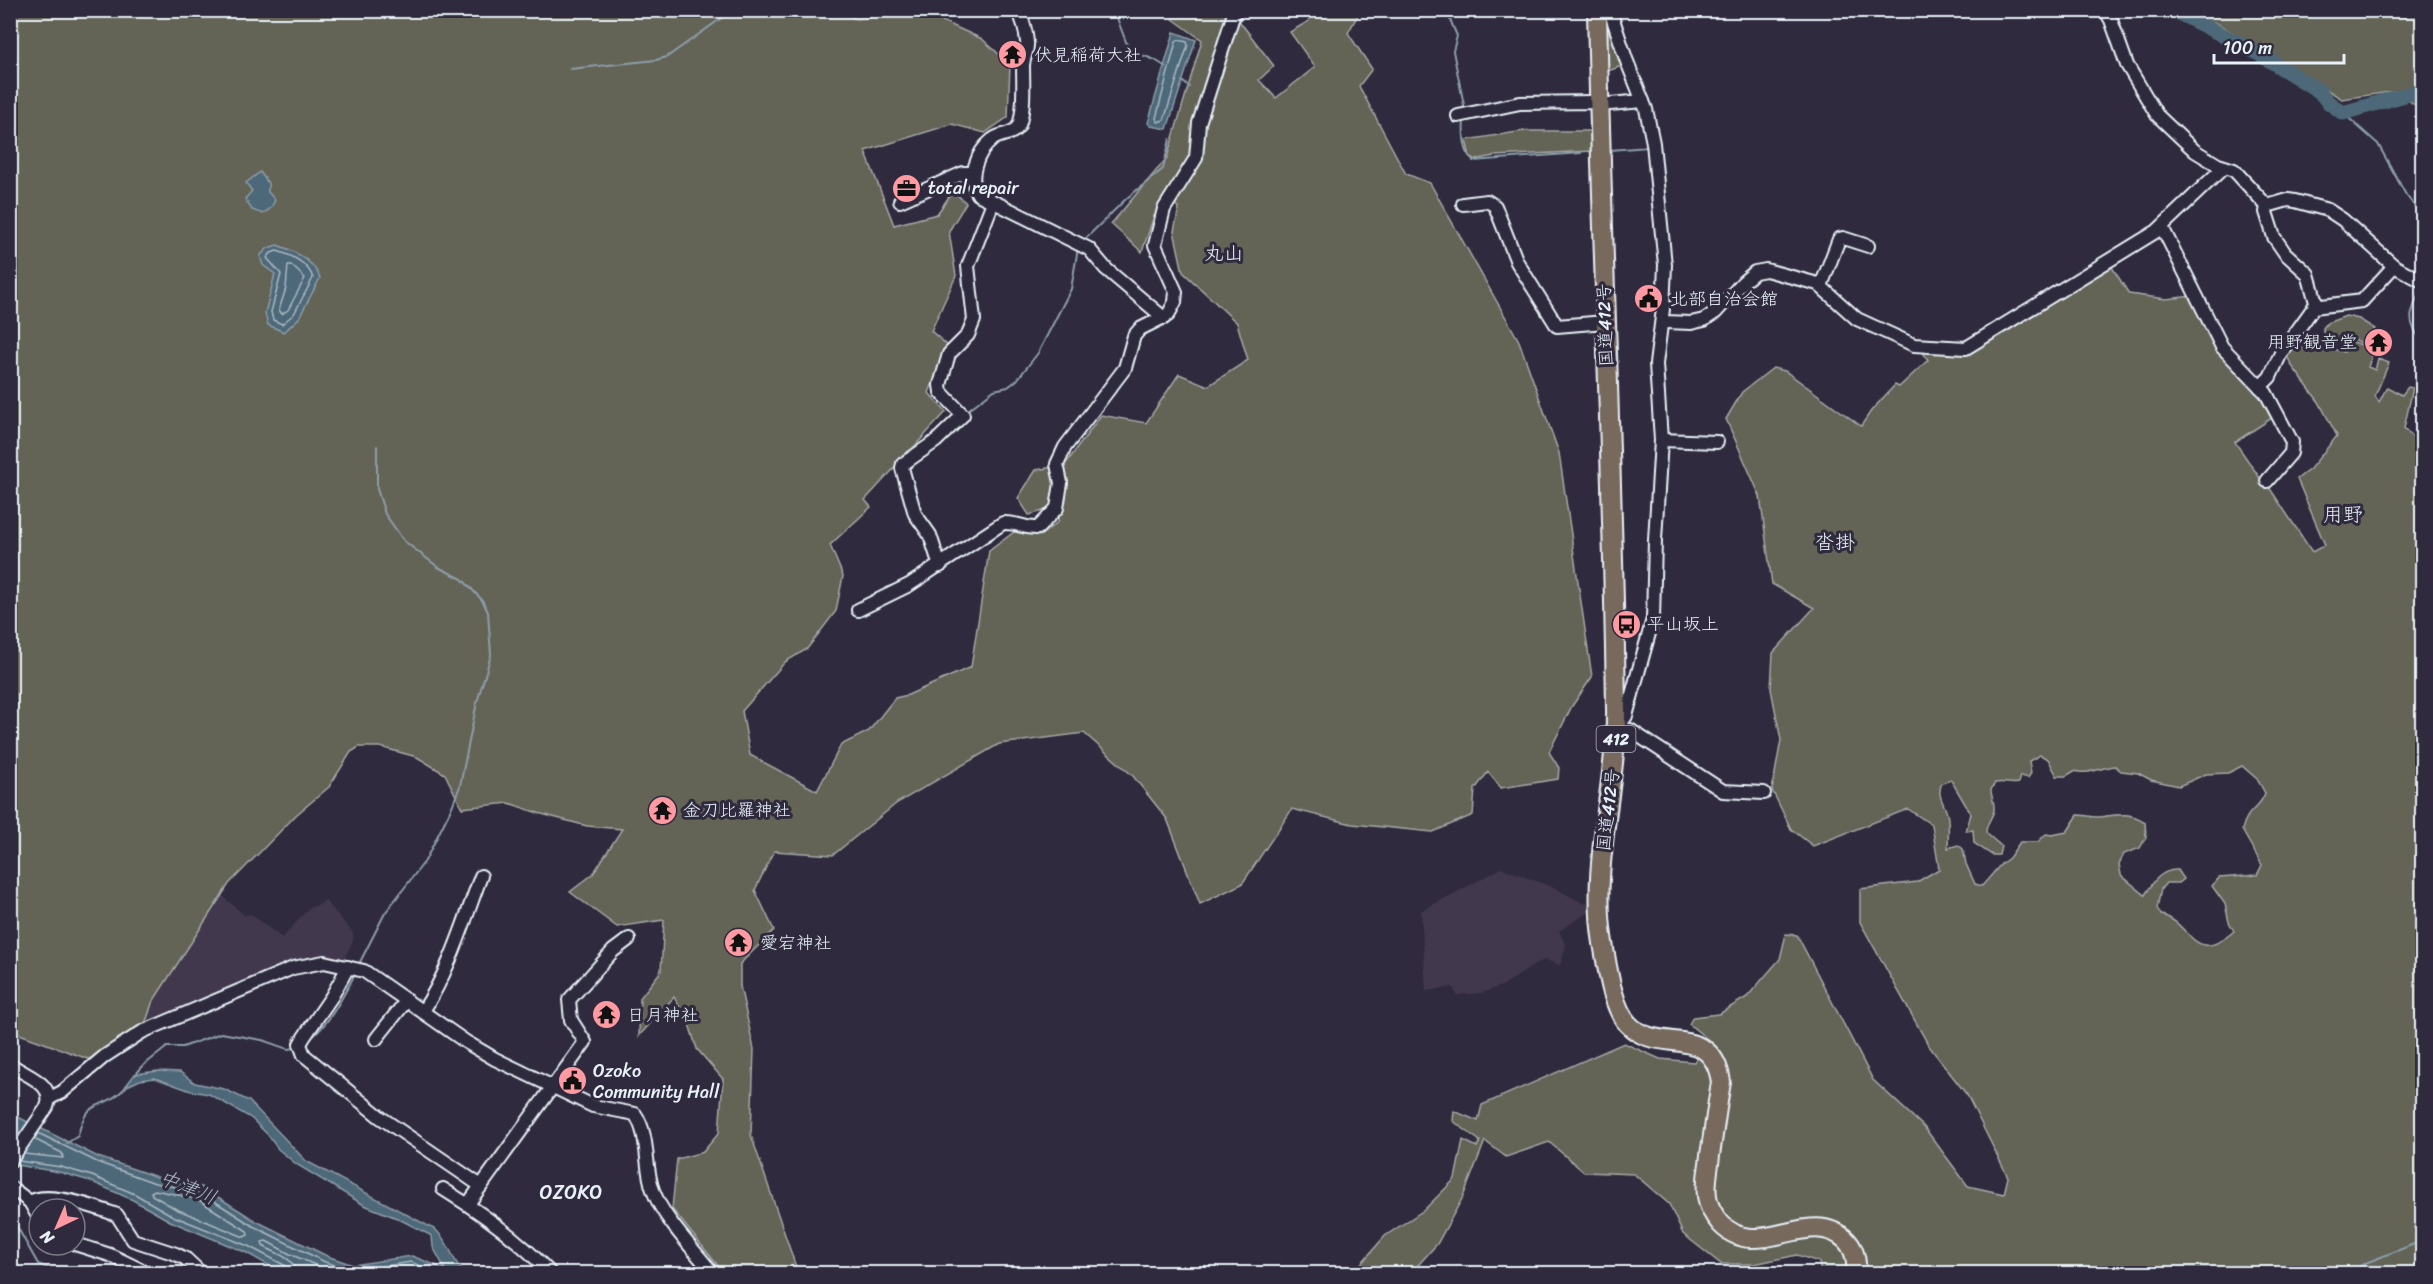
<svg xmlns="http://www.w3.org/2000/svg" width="2433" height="1284" font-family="Sriracha,'Klee One',sans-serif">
<rect width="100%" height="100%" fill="#2f2a3d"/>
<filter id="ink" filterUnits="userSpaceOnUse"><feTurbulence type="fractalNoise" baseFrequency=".0167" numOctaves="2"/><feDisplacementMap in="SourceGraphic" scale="12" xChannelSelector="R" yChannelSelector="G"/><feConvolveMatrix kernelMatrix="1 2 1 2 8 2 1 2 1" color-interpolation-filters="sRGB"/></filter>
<g filter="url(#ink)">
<g fill="#42394e">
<polygon points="1502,868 1557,889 1584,904 1591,901 1590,911 1559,931 1566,945 1560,965 1546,960 1539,962 1504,985 1482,993 1457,995 1453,987 1426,991 1421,911"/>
<polygon points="213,887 244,915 251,914 282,938 309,908 320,904 325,900 353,933 353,941 343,961 328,959 125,1037"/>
</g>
<g fill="#636456" stroke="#a6aaa7" stroke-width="1.5" fill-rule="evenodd">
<path d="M836,10l20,9 66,-7 60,27 28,25 -2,53 -23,16 -33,-9 -87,27 29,74 43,-11 16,-23 13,12 -17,28 7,45 -25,55 16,14 -18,48 17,19 -81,88 6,7 -41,38 13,31 -7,35 -29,38 -22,13 -43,49 8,44 67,36 24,-46 28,-14 26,-33 13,-3 63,-28 18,-116 25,-19 26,4 19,-15 -9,-12 -21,6 -11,-17 18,-28 29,-5 36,-50 45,8 33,-49 29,12 40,-26 -11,-37 -54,-51 -9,-41 5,-23 -9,-7 -16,15 -12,36 -31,-28 56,-66 35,-118 -29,-21 1,-8h68l-2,11 34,44 -15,14 17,18 39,-31 -25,-35 19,-11 -5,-10h56l-12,22 24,36 -13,17 47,88 24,9 89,158 40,112 33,224 -20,29 -23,46 10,16 -1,11 -57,9 -13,-16 -13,17 -2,26 -40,17 -81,-8 -60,-15 -50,75 -42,20 -33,-85 -34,-43 -49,-43 -85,11 -102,59 -64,52 -59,-4 -19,39 19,40 -34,34v22l14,63 -3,86 47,138h-74l-52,-64 5,-50 26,-7 16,-19 4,-54 -26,-30 -8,-25 -15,-27 -35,39 1,-38 21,-27 3,-51 -47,7 -47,-35 23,-18 29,-45 -35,-3 -49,-13 -29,-10 -47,5 -17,-34 -28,-17 -37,-10h-21l-8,5 -22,35 -33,28 -67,69 -77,119c-3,10 -6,23 -13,30 -10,10 -38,24 -51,26l-77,-28 -1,-738h4l-3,-3v-279z"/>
<polygon points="2185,11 2422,11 2422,115 2416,106 2396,91 2342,99 2218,24"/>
<polygon points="1604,18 1610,18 1625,65 1605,72"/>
<polygon points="1524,131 1593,131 1593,151 1494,156 1475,160 1470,157 1466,140"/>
<path d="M2110,264l19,30 37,5 27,-3 82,120 -40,26 27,39h3l47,71 13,-7 -28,-66 13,-10 27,-33 -18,-34 -27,-36 -5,-10 7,-18 20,-2 13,11 17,5 5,-11 20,6 4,5 -5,15 7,3 3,-11 11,4 -14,33 4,6 8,-15 15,8 6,-8 5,1 -9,40 11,12 6,12 1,-3v824l-601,1 -2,-12 -22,-7 -43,9h-33l-38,-30 -14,-30 -35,-30 -50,-2 -35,-30 -43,15 -21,-16 -22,56 -26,47 -26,29 -59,1 33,-38 39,-26 31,-31 8,-39 14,7 3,-6 -27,-20 1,-10 24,10 4,-16 142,-62 36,16 34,3 17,-20 -22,-18 4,-7 26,-3 28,-17 33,-38 6,-25 11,1 76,145 51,47 44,59 36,8 4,-17 -41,-82 -38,-49 -69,-124v-33l57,-7 22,-13 -7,-44 -24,-16 -95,37 -22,-17 -19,-39 9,-50 -10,-51 2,-36 41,-45 -42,-24 -12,-88 -34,-77 16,-27 31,-24 12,3 76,55 10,-15 24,-26 4,2 29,-27 -6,-9 36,3 9,-2zM2040,755l8,4 9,17h9l8,-5c15,4 25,-3 41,-5l6,5 17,2 13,7 28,6 27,-12 22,-1 14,-7 15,13 8,14c-5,16 -18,15 -23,37l20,35 -5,10 -38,3 -7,8 13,18 4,18 5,9c-42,37 -42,-9 -73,-16l-4,-7 4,-19 5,-6h13l5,-4 -6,-9c-17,-1 -25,12 -33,25l-24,-20 -2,-11 5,-10 16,-6 6,-11 -1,-15c-17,-11 -28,-7 -47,-5 -6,0 -14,-2 -20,-2l-11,17 -15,3 -6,-1 -8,8h-18l-11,16 -8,6 -19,22 -7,-2 -9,-20 -3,-15 -5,-4 -10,3c0,-10 1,-19 0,-29 -1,-14 -13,-22 -6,-36l9,-3 20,34 -5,17 7,-1 1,13 18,12h7l2,-9 -15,-13c0,-10 6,-14 8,-23 1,-7 -3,-13 -3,-20l4,-7c10,-2 16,2 23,0l2,-7 8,2 3,-5 -2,-12z"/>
<polygon points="2346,316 2359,319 2375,329 2365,344 2353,339 2330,339 2323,332 2323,328 2327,323"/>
</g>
<g fill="#4e6778" stroke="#8c9eab" stroke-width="1.5">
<polygon points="1174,32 1196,40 1167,129 1151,126 1148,123"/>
<polygon points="260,172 268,183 268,192 275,200 271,208 263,214 252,210 245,199 252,191 246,183"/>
<path d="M277,245c19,6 36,15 43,33l-21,40 -15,14 -16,-7 -3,-12 10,-39 -12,-9 -3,-9 8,-8z"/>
<path d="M158,1071l22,1 15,11 29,6 25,12 57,60 130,69c16,16 15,29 28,43l-171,1 -18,-5 -30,-17 -75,-31 -37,-21 -43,-19 -31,-9 -48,-8 -1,-51 88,44 59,20 45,10 54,34 71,35 26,9 59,-9 33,13 -12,-22 -1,-11 -35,-18 -33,-13 -68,-41 -18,-15 -10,-14 -17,-17 -42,-24 -18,-3 -36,-13 -15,2 -15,7 10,-13z"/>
</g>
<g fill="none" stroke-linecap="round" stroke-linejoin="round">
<g stroke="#aabac5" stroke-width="1.5">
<polygon points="1179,40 1187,42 1188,45 1164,120 1158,122 1156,118 1176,42"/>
<path d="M277,251c14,4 31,12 36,27l-19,36 -12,10 -9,-4 -2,-8 10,-38 -14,-16 4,-5z"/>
<polygon points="288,265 291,265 305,278 288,310 282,314 279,310 286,288"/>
<polyline points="38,1133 97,1162 155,1183 200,1192 253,1226 325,1262 353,1271 411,1262 439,1274"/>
<polyline points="24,1154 63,1158 62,1153 34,1139"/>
<polyline points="19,1161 61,1167 92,1176 135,1194 173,1216 248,1246 286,1266 289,1274"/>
<polygon points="155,1190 197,1199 247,1231 248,1235 244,1237 176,1209 152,1195 151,1192"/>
<path d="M296,1274c-1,-17 -20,-20 -33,-28l-1,-4 4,-1 24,13 46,20"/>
</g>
<g stroke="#8c9eab" stroke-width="2">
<polyline points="1114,10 1129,50 1155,60 1166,67"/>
<polyline points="1446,10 1457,36 1453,51 1465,110"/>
<polyline points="570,69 656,60 667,57 733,10"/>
<polyline points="1182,81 1189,87"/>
<polyline points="2343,113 2378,144 2406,195 2422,216"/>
<path d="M1464,119c-1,13 -1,32 9,42l108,-8"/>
<polyline points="1610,150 1648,147"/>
<polyline points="1083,241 1127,198 1163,169 1170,139"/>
<path d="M2422,287c-9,22 -19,32 0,54"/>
<polyline points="968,410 994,390 1008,387 1017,380 1038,353 1071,289 1078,248"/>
<polyline points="358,966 385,913 425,861 451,809 460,786 477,702 491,655 488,612 482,600 462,579 438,567 404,541 385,514 377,489 377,446"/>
<path d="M309,1040c21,-17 33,-42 46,-66"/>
<polyline points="135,1075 144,1065 167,1047 183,1047 221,1033 262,1040 288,1049 296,1048"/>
<path d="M67,1143l11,-7c9,-41 24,-23 48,-49"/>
<polyline points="10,1214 38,1264 51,1269 53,1274"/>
<polyline points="2351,1274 2363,1264 2422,1241"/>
</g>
<polyline stroke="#4e6778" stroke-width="15" points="2173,10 2256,52 2319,91 2328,102 2343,113 2422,90"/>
<defs>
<g id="minor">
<path d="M1018,10c5,10 8,21 9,32 1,7 -3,15 -4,23 0,16 2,44 -4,60 -5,11 -20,8 -27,15 -15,12 -25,38 -14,54l111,55 17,20 58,49"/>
<polyline points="1610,10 1626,59 1646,109 1653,143 1665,265 1663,309 1656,364 1661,440 1655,540 1653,619 1626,716 1617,729 1630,730 1723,791 1764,793"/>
<polyline points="2105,10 2111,20 2127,65 2157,115 2195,151 2218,165 2234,170 2267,206 2288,200 2295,201 2328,210 2343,220 2394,266 2422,281"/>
<polyline points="1458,116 1520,103 1592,102 1599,105 1643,101"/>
<polyline points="900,201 963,173 973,173"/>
<polyline points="1463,204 1487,201 1495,206 1517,262 1557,326 1605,322"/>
<polyline points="2267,206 2266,212 2274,237 2285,253 2308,274 2317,306"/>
<polyline points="2162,227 2222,347 2266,393 2292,442 2291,453 2267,481"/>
<polyline points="1821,286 1839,239 1843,238 1868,246"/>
<polyline points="1662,319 1666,322 1691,323 1704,320 1716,312 1743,282 1755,272 1766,270 1818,284 1857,319 1914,345 1966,348 2157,231 2223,168"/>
<polyline points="2260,387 2270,377 2281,353 2314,307 2362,301 2394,266"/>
<polyline points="1661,440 1717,442"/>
<polyline points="940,566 930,535 915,514 902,468 903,464 936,441 963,415 941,392 940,385 949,354 968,335 974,320 968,266 993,202"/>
<path d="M858,610l51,-25 94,-62c14,-1 22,6 35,5l19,-20 4,-25 -4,-19 8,-17 60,-79 9,-32 6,-7 28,-14 7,-13 1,-10 -21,-47 9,-36 32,-51 3,-35 36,-113"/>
<polyline points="348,967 332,996 304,1037 300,1044 304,1055 380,1117 481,1186"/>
<path d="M423,1011c27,-41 41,-90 58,-135"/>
<polyline points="376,1039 407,1000"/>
<path d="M10,1064c15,12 46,19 37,43l-37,54"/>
<path d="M50,1098l12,-6 43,-36 37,-24 151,-64 31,-6 40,9 102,71 29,17 98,47 42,8c15,22 9,52 18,76 10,29 41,59 60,84"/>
<polyline points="10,1187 30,1202 39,1218"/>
<path d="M443,1189c39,24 77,51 108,85"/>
<path d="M30,1202c18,-12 68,6 87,13l16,25 43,14 10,5 16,15"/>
<polyline points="468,1204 585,1042 571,1020 569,1000 613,951 629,939"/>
<polyline points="75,1244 110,1255 149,1274"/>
</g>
<path id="highway" d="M1597,10c5,233 16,466 19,699 1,77 -26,157 -13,234 4,22 9,64 25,81 29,32 84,-3 93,58 -4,24 -7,48 -11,73 -1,13 -5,27 -3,41 1,11 7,20 14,28 37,39 88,-19 125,16 9,9 11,21 10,34"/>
</defs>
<use href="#minor" stroke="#e8f1f8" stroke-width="16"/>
<use href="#highway" stroke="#e8f1f8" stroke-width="22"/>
<use href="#minor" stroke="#2f2a3d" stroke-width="12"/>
<use href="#highway" stroke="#77695c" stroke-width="18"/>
</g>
</g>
<defs>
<symbol id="temple-disc" viewBox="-11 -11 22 22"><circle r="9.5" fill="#ff9aa2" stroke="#2f2a3d"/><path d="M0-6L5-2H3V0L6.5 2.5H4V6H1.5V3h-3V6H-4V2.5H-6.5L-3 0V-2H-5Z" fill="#111"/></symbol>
<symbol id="office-disc" viewBox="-11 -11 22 22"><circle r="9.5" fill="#ff9aa2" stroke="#2f2a3d"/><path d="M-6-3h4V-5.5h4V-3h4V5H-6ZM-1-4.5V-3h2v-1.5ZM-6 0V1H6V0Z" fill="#111"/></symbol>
<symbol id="civic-disc" viewBox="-11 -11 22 22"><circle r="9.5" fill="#ff9aa2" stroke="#2f2a3d"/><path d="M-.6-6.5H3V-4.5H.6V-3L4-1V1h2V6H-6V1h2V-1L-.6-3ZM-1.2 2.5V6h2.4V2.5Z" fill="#111"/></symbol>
<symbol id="bus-disc" viewBox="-11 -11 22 22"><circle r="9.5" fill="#ff9aa2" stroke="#2f2a3d"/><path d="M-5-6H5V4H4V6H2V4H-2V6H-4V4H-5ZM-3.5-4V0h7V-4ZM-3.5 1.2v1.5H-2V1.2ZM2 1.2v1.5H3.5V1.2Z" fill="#111"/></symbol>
</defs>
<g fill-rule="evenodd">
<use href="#temple-disc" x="996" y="38" width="33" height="33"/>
<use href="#office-disc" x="890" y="172" width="33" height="33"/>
<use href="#civic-disc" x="1632" y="282" width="33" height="33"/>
<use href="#temple-disc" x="2362" y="326" width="33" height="33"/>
<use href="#bus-disc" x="1610" y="608" width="33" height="33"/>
<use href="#temple-disc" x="646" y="794" width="33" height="33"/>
<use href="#temple-disc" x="722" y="926" width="33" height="33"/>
<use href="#temple-disc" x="590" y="998" width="33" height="33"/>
<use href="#civic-disc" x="556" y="1064" width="33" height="33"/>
</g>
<g text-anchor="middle" stroke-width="6" stroke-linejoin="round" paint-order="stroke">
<rect fill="#2f2a3d" stroke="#b0b5c0" stroke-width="1.5" x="1596.5" y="726" width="39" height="26" rx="4.5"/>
<g font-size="16" font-weight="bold" fill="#e8f1f8">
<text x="1616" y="745">412</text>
</g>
<g font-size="18" fill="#e8f1f8" stroke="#2f2a3d" text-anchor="start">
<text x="1034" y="61">伏見稲荷大社</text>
<text x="928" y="194">total repair</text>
<text x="1670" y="305">北部自治会館</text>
<text x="2357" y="348" text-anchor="end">用野観音堂</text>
<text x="1647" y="630">平山坂上</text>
<text x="683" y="816">金刀比羅神社</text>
<text x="760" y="949">愛宕神社</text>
<text x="627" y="1021">日月神社</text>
<text x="593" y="1077">Ozoko<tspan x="593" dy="21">Community Hall</tspan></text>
</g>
<g font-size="18" fill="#e8f1f8" stroke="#2f2a3d">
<text transform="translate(1605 325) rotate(-92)" y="6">国道412号</text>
<text transform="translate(1608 810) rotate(-83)" y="6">国道412号</text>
</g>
<g font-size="20" fill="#e8f1f8" stroke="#2f2a3d">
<text x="1224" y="260">丸山</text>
<text x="2343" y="521">用野</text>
<text x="1835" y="549">沓掛</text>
<text x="571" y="1199">OZOKO</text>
</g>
<g font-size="20" font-style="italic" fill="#aabac5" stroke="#2f2a3d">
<text transform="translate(188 1187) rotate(22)" y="7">中津川</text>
</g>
</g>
<rect width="2433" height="1284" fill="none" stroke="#2f2a3d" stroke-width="36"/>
<rect x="18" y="18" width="2397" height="1248" fill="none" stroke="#e8f1f8" stroke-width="2" filter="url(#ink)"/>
<g transform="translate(57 1227) rotate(224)"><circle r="28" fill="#2f2a3d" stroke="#797a88" stroke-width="1.5"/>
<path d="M0-4.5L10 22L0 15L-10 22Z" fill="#ff9aa2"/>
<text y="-9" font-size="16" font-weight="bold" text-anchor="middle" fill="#e8f1f8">N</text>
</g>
<path d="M2214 54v9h130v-9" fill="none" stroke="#e8f1f8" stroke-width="3"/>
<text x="2223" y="54" font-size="18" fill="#e8f1f8" stroke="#2f2a3d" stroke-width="4.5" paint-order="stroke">100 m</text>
</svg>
